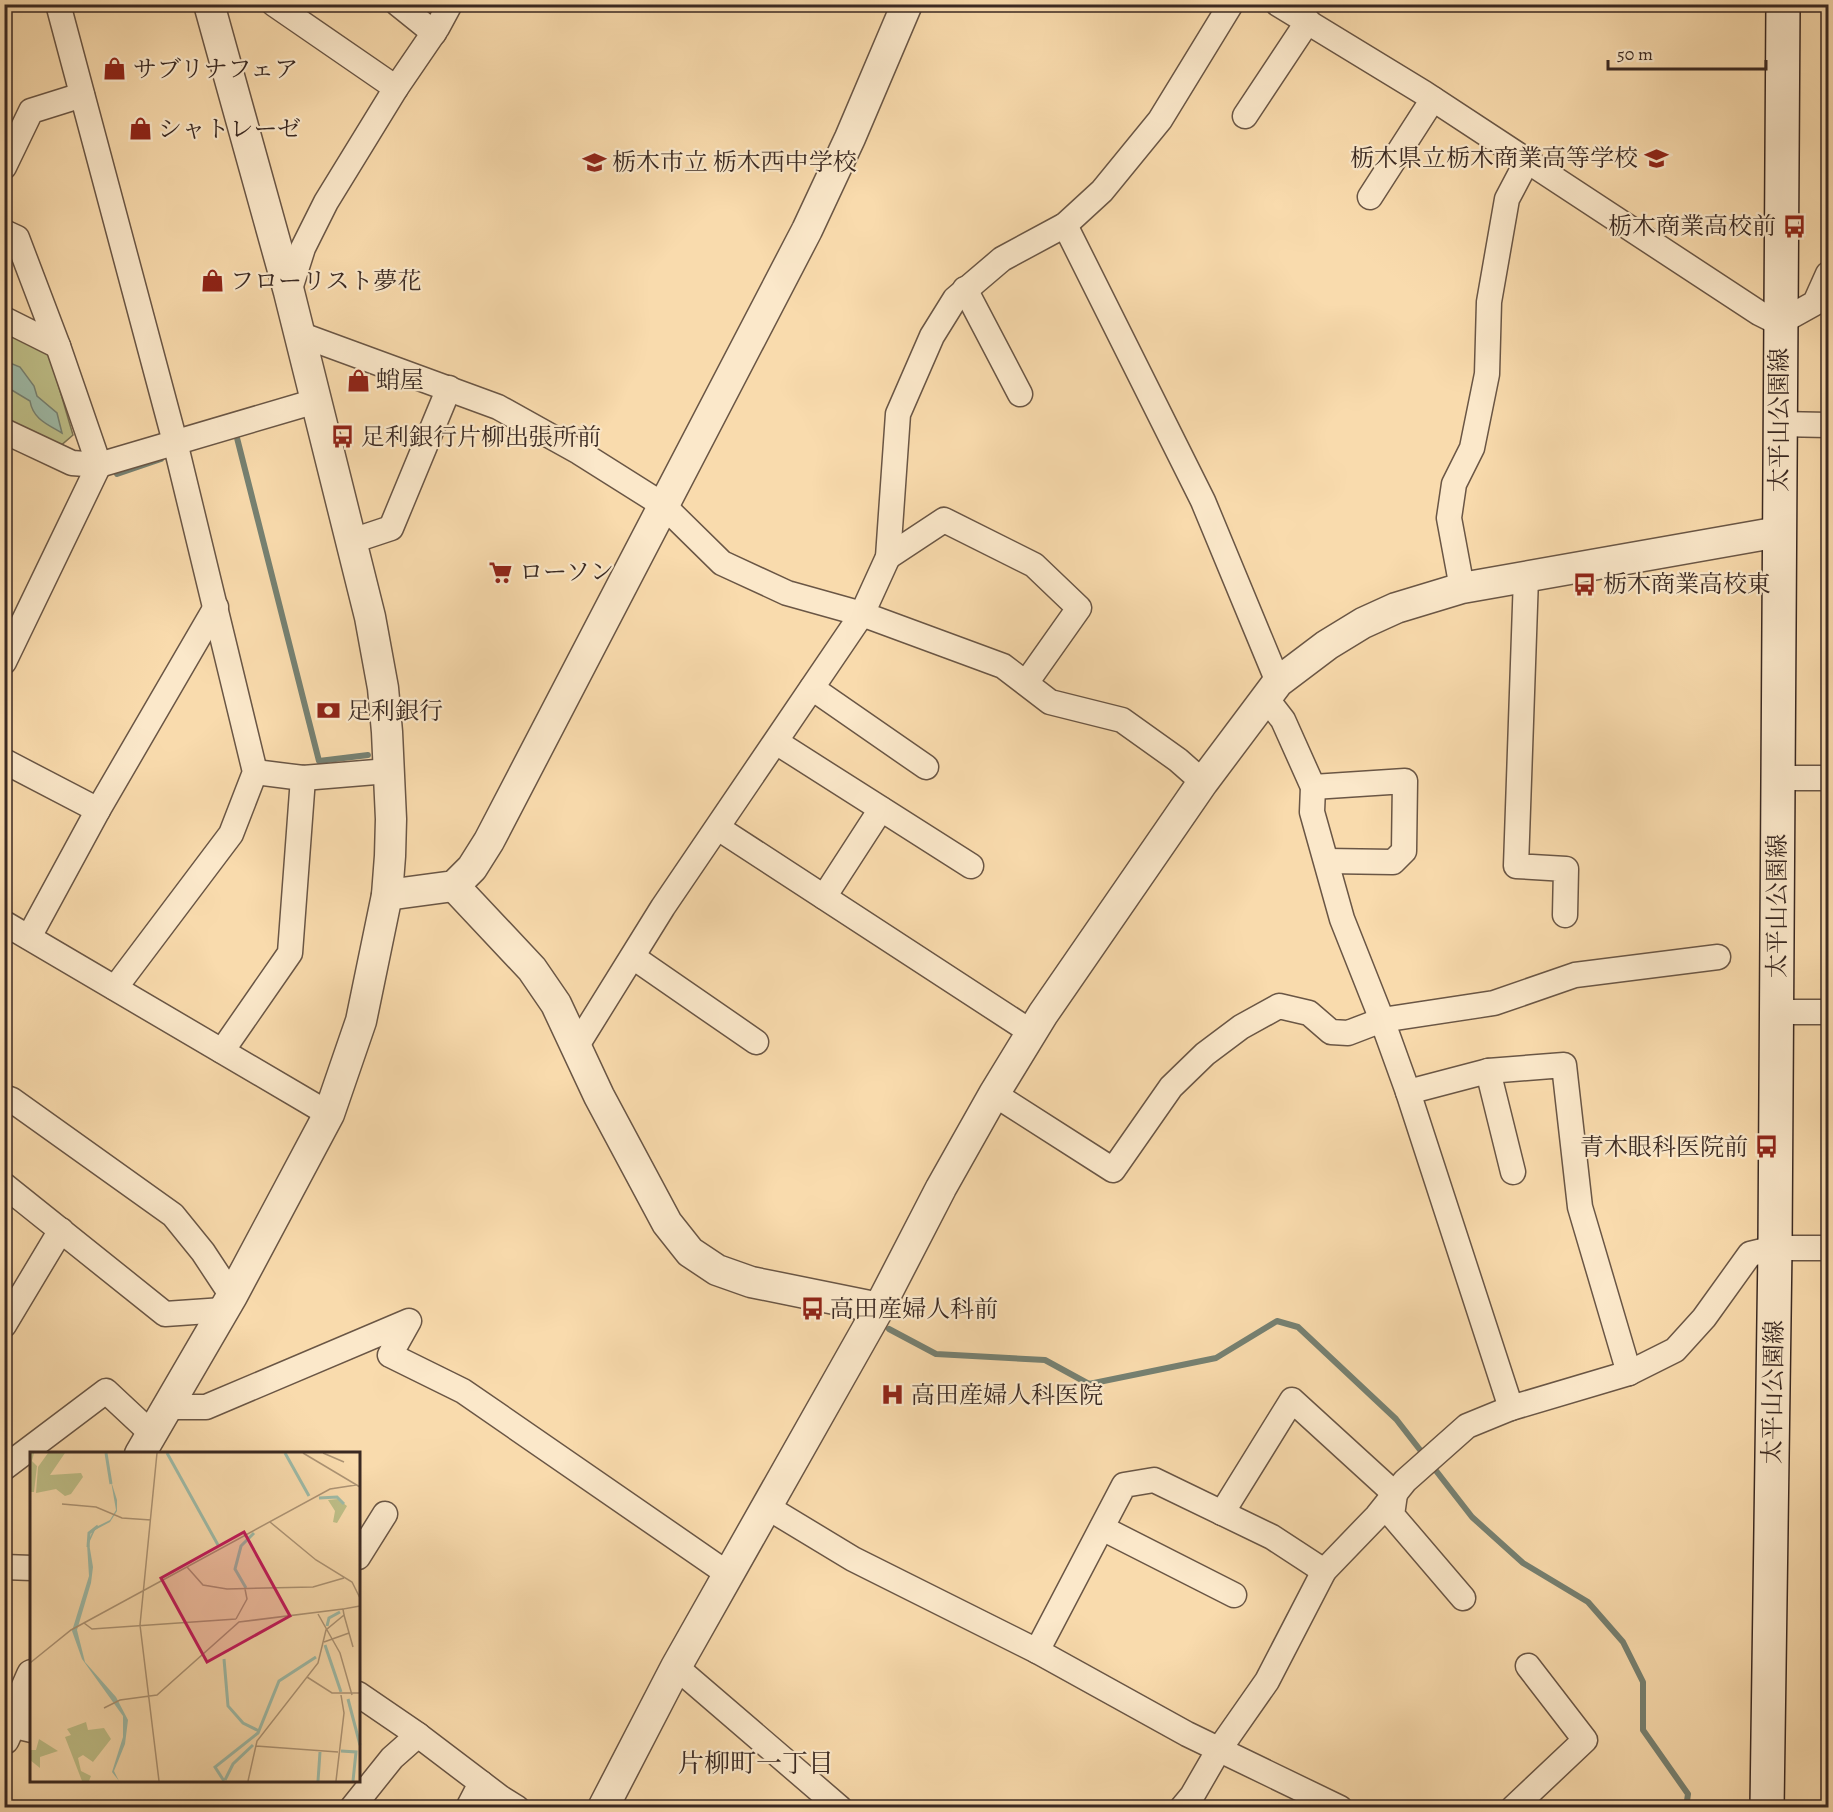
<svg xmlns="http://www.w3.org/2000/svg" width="1833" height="1812" font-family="Alegreya,'Noto Serif JP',serif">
<rect width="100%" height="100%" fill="#f9dbad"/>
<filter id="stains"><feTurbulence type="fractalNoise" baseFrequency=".00333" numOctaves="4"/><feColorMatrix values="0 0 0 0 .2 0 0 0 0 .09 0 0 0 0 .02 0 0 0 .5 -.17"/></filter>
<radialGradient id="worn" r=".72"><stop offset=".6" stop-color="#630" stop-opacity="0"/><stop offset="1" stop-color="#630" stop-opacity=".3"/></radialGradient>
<polygon fill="#bfc089" stroke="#7c7456" stroke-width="1.5" points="4,324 46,343 73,435 59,447 5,420"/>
<path fill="#9ebba8" stroke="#768172" stroke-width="1.5" d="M5,361l15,6 14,19 3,10 20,17 5,20c-15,-9 -29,-14 -32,-32l-25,-15z"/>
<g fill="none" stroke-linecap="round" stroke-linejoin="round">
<g stroke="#768172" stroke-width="6">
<polyline points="234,435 236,434 319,761 368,755"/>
<polyline points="117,474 161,459"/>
<polyline points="889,1329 936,1354 1045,1360 1089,1384 1216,1358 1277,1321 1298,1327 1396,1419 1424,1455"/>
<polyline points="1430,1463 1472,1517 1523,1563 1588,1602 1623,1642 1643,1682 1643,1730 1688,1794 1686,1808"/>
</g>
<defs>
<g id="minor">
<polyline points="58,4 175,442 255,772 231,834 115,988"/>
<polyline points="274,4 396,88"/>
<polyline points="398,4 434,33"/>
<polyline points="1278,4 1424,93 1759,313 1779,323 1815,303 1828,274"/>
<polyline points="1245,116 1308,21"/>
<polyline points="4,167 31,111 82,95"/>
<polyline points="1370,197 1433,99"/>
<polyline points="1065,225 1203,501 1278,682"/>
<polyline points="4,232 17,238 58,346 99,465 4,662"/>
<polyline points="965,289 1020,394"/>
<polyline points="289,292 303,248 326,202 396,88 437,28 450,4"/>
<polyline points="4,319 58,346"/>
<polyline points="299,334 498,407 579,452 663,505 722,563 787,593 862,614 1003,666 1050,702 1122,720 1178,760 1203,782"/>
<polyline points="1779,424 1828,425"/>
<polyline points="4,431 72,463 99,465 316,401"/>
<polyline points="352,541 391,528 449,388"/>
<polyline points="888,557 944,520 1034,565 1079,608 1026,683"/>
<polyline points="1526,577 1516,866 1566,869 1565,915"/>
<polyline points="1462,588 1449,518 1454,484 1472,448 1487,374 1489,302 1507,199 1527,161"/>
<polyline points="812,688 926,767"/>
<polyline points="1266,698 1283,720 1313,787 1312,812 1342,919 1382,1020 1408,1092 1511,1408 1629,1373 1675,1350 1704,1318 1750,1254 1775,1248 1828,1248"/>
<polyline points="776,742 971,866"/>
<polyline points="4,761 98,810 216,607"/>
<polyline points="255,772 303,778 388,771"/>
<polyline points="1777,778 1828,778"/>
<polyline points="1313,787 1405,781 1404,851 1393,862 1327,861"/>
<polyline points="718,828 1031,1032"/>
<polyline points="824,897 881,809"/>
<polyline points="4,923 329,1114"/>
<polyline points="29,937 98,810"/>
<polyline points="633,957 756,1042"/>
<polyline points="1777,1012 1828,1012"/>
<polyline points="576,1047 663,907 862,614 888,557 898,414 932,336 955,299 1002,259 1065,225 1102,191 1160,120 1231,4"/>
<polyline points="222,1051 290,953 303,778"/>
<polyline points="1488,1071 1513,1172"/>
<polyline points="1408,1092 1488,1071 1564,1065 1580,1207 1629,1373"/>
<polyline points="994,1094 1113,1170 1171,1087 1205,1054 1241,1027 1279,1006 1309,1013 1331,1032 1348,1033 1382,1020 1494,1003 1575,975 1718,957"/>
<polyline points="4,1097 12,1100 173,1215 203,1252 232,1296"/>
<polyline points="4,1185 165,1314 223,1310"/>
<polyline points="4,1325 61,1230"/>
<polyline points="165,1407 206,1407 409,1321 390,1355 463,1391 728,1574"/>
<polyline points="4,1468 106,1391 151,1433"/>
<polyline points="767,1507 853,1559 1037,1651 1187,1734 1340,1808"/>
<polyline points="1222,1513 1292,1400 1395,1494 1392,1515 1463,1598"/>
<polyline points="1102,1528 1234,1595"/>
<polyline points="358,1557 385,1514"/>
<polyline points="4,1567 32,1568"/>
<polyline points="1037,1651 1124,1485 1154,1480 1272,1537 1324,1571"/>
<polyline points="676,1667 840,1808"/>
<polyline points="358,1694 418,1735"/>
<polyline points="11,1725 32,1730"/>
<polyline points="352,1808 392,1758 418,1735 501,1798 517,1808"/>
<polyline points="468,1808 481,1783"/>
<polyline points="1182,1808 1192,1796 1218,1751 1267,1681 1324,1571 1377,1516 1405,1481 1467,1426 1511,1408"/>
<polyline points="1513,1808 1585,1740 1528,1666"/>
</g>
<g id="tertiary">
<polyline points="454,886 532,969 556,1004 599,1096 667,1223 690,1252 717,1270 751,1282 879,1308"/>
<polyline points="387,895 454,886 472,868 489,841 807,230 850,138 907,4"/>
<polyline points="140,1454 232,1296 329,1114 361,1021 387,895 390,856 391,819 387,732 383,688 370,617 289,292 209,4"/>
<polyline points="4,1739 32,1675"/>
<polyline points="603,1808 676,1667 879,1308 941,1188 994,1094 1043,1014 1203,782 1278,682 1327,645 1363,623 1396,608 1462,588 1779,532"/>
</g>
<polyline id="secondary" points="1767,1808 1775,1248 1783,4"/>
</defs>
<use href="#minor" stroke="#6a5645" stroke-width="27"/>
<use href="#tertiary" stroke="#6a5645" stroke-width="33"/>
<use href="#secondary" stroke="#3a2922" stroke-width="36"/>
<use href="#minor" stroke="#fbe8ca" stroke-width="24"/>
<use href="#tertiary" stroke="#fbe8ca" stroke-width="30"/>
<use href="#secondary" stroke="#fbe8ca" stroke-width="33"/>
</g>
<defs>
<symbol id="shop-bare" viewBox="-9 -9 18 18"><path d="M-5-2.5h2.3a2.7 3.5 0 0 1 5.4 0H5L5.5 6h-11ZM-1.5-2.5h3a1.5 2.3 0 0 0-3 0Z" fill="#8f2418" stroke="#fbe8ca" stroke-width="2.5" paint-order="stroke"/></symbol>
<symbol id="school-bare" viewBox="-9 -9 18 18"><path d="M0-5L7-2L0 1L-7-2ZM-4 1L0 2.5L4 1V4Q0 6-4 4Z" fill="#8f2418" stroke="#fbe8ca" stroke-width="2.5" paint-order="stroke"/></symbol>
<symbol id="bus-bare" viewBox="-9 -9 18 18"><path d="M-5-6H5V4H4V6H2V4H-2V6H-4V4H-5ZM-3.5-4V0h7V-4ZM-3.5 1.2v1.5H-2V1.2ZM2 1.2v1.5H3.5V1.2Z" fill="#8f2418" stroke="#fbe8ca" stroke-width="2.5" paint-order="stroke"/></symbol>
<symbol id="supermarket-bare" viewBox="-9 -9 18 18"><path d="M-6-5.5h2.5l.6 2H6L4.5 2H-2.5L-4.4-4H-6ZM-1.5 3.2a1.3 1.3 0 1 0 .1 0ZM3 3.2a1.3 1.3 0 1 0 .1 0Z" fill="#8f2418" stroke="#fbe8ca" stroke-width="2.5" paint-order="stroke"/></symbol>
<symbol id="bank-bare" viewBox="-9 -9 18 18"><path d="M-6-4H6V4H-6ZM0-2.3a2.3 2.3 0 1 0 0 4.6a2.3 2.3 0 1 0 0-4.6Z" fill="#8f2418" stroke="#fbe8ca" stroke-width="2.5" paint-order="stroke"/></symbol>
<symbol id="hospital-bare" viewBox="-9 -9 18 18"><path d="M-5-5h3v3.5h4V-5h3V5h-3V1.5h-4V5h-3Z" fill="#8f2418" stroke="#fbe8ca" stroke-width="2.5" paint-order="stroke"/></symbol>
</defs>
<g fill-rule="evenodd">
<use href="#shop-bare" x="98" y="52" width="33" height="33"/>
<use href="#shop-bare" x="124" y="112" width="33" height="33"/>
<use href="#school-bare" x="1640" y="142" width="33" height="33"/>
<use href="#school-bare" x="578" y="146" width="33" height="33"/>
<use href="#bus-bare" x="1778" y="210" width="33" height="33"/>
<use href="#shop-bare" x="196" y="264" width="33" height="33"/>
<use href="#shop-bare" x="342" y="364" width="33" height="33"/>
<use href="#bus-bare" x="326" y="420" width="33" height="33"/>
<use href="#supermarket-bare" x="484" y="556" width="33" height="33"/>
<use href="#bus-bare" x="1568" y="568" width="33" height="33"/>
<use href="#bank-bare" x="312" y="694" width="33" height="33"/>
<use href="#bus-bare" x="1750" y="1130" width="33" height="33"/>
<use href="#bus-bare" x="796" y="1292" width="33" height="33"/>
<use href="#hospital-bare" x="876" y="1378" width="33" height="33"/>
</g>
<g text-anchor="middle" stroke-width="4.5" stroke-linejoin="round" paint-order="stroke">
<g font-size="24" fill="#3a2922" stroke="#fbe8ca" text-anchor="start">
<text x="133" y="77">サブリナフェア</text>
<text x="158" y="137">シャトレーゼ</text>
<text x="1638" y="166" text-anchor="end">栃木県立栃木商業高等学校</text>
<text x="612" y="170">栃木市立 栃木西中学校</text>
<text x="1776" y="234" text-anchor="end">栃木商業高校前</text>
<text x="230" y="289">フローリスト夢花</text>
<text x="376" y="388">蛸屋</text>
<text x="361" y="445">足利銀行片柳出張所前</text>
<text x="519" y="580">ローソン</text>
<text x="1603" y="592">栃木商業高校東</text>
<text x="347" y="719">足利銀行</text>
<text x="1748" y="1155" text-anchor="end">青木眼科医院前</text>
<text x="830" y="1317">高田産婦人科前</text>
<text x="911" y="1403">高田産婦人科医院</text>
</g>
<g font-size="24" fill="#3a2922" stroke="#fbe8ca">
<text transform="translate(1779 420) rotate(-90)" y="8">太平山公園線</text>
<text transform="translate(1777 906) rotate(-90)" y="8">太平山公園線</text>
<text transform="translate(1773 1392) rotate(-89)" y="8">太平山公園線</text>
</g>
<g font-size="26" fill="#3a2922" stroke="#fbe8ca">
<text x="756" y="1772">片柳町一丁目</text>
</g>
</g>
<g transform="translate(30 1452)">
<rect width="330" height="330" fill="#f9dbad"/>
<path d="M0,1h4l-2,8 5,5 -3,26h-4zM18,1h17l-15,22 31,-2 2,4 -12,17 -6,2 -9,-7 -20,4 2,-26zM308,47l9,7 -10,17 -4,-1 2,-11 -7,-11zM56,270l2,8 16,-2 7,11 -18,23 -10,-7 -5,3 3,13 10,5 -2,5h-7l-17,-44 6,-2 -4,-6zM9,287l19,12 -18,6v11l-10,-8v-10h6z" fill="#bfc089"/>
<path d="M81,29l6,19v11l-7,11 -15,8 -6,13 4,24 -2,16 -14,47 8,32 31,35 12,23 -3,24 -11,27 5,10 -7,-9 11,-35v-21l-41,-57 -10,-28 17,-55 -2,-32 7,-16 16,-8 6,-10z" fill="#9ebba8"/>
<path fill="none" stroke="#9ebba8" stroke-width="3" d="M76,1l5,31M137,1l51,92M255,1l24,43M289,46l18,-1 7,7M58,95l1,-14 9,-7M216,136l-11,-19 6,-23 13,-13M297,174l2,-8 11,-6M295,193l16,47M194,207l4,47 15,17 16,8M318,247l12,46M311,299l15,1 -3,29M195,328l8,-16 20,-19M194,329l-9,-14 43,-34 21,-52 37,-24M288,329l2,-29"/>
<path fill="none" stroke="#ad9475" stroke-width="1.5" d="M127,1l-17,172 19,156M273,1l57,34M293,1l21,9M32,52l34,3 26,11 29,2M240,70l46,38 36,22 8,16M157,115l16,18 24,4 86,-2 31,-9M288,162l22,39 12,42M314,163l9,32M206,167l11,-20 -2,-10M54,171l8,6 144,-10M294,190l25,-9M0,211l41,-33 259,-141 26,-4M277,225l25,16h28M74,256l16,-8 37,-5 82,-73 104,-13M226,294l82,6M218,329l9,-40 61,-78 8,-33 18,-15 -1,-6 17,-3M306,329l8,-68 -3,-18"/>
<path fill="#c2185b" fill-opacity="0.15" stroke="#c2185b" stroke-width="3" d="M214,80l46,84 -83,46 -46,-84z"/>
<rect width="330" height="330" fill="none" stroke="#3a2922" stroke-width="3"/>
</g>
<rect width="1833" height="1812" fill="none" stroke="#f9dbad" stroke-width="24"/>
<rect x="6" y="6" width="1821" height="1800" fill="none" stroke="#3a2922" stroke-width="3"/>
<rect x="12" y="12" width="1809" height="1788" fill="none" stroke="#3a2922" stroke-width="1.5"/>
<path d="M1608 60v9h158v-9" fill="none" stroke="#3a2922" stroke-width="3"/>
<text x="1617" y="60" font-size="18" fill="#3a2922" stroke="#fbe8ca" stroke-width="4.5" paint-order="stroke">50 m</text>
<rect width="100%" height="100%" filter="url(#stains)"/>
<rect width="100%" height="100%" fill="url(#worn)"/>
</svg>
